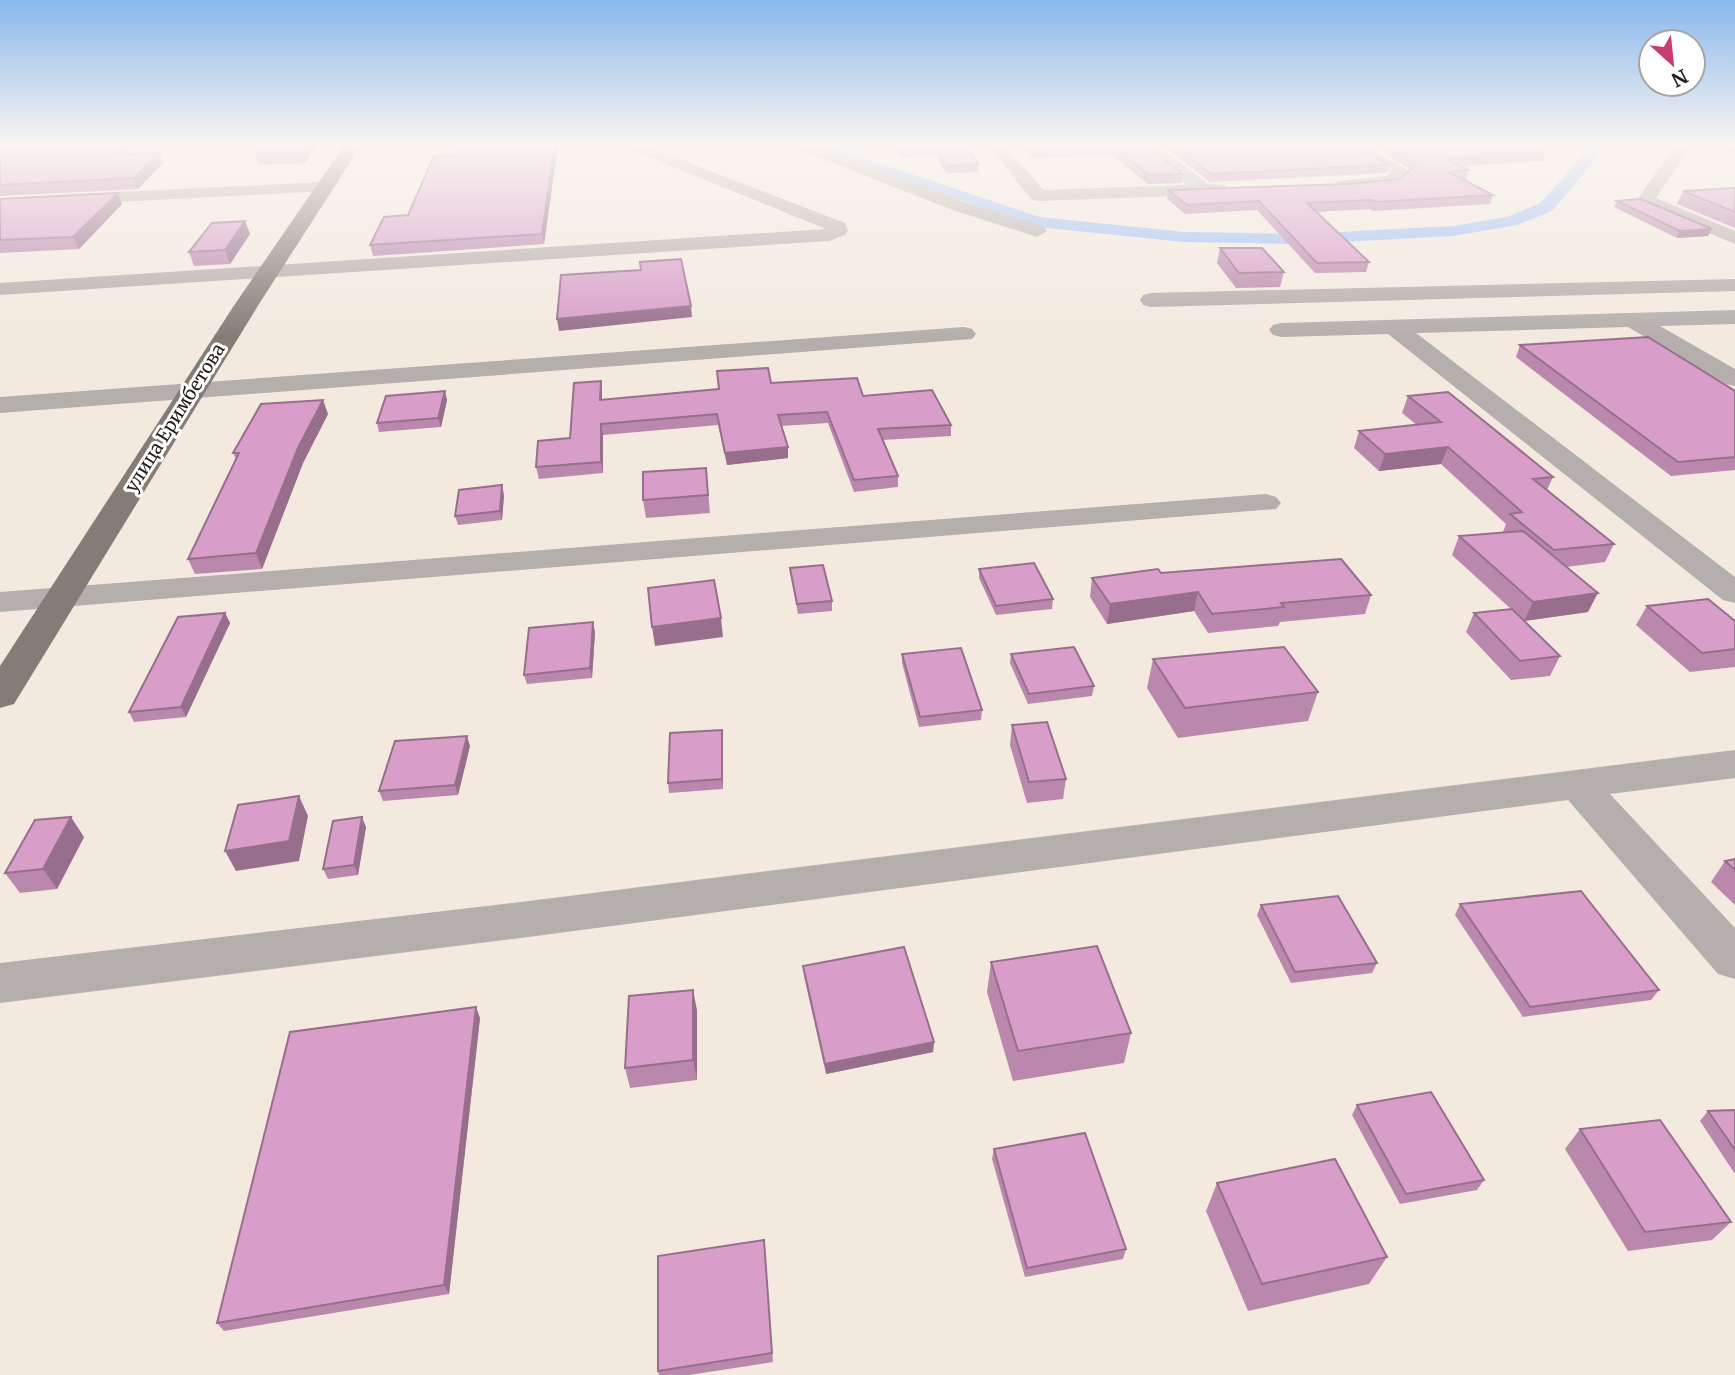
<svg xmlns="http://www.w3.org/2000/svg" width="1735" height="1375" font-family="Merriweather,serif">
<rect width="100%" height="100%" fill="#f3e9df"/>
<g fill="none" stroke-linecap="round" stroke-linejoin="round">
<polygon fill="#9bbdf5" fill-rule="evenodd" points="800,144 822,144 1040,217 1184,232 1302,234 1453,226 1507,217 1540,203 1594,144 1609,144 1552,211 1517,225 1453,236 1302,244 1184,242 1038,227"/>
<g fill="#b4aeac" fill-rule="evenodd">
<polygon points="617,144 640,144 845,223 848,231 845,235 829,241 0,295 0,283 826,229"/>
<polygon points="784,144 808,144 965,202 1044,227 1047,231 1037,237 953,210"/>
<polygon points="987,144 1004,144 1043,190 1187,185 1137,144 1156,144 1208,184 1225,185 1228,189 1225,193 1205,195 1038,201 1032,200"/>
<polygon points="1343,144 1363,144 1412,173 1390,186 1338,189 1335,185 1338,181 1386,176 1391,173"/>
<polygon points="1545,144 1565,144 1568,148 1560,153"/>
<polygon points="1676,144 1692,144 1656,198 1735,231 1735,244 1640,204 1637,200"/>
<polygon points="1715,144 1735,144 1735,154"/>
<polygon points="322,182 331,187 328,191 0,208 0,198"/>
<polygon points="1735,279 1735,291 1151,307 1143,305 1140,300 1143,295 1151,293"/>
<polygon points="1735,310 1735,324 1660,326 1735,369 1735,386 1726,384 1628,327 1416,333 1735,577 1735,603 1723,600 1388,334 1281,337 1273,335 1269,330 1273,325 1281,323"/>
<polygon points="964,327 972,329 976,334 972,339 0,413 0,397"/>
<polygon points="1266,494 1276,497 1281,503 1276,509 0,612 0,592"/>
<polygon points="1735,750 1735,778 1610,794 1735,928 1735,979 1718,974 1568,800 513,939 0,1003 0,963 513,903"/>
</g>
<polygon fill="#867c77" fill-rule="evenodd" points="345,144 362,144 259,304 14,704 0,708 0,666 235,304"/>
</g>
<g fill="#ba88ad">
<polygon points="0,144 16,144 13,146 126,144 129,153 128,154 163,163 138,189 0,196"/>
<polygon points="265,144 318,144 305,163 259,165 256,156"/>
<polygon points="558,144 544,244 373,256 370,245 408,215 454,155"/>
<polygon points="894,144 965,144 978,164 978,172 946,173 936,156 901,157"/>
<polygon points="1019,144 1145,144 1182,174 1181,183 1148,184 1112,155 1033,158"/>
<polygon points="1161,144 1354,144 1388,165 1386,173 1210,182"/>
<polygon points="1369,144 1526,144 1545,153 1543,161 1461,166 1469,170 1466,179 1463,179 1493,195 1490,204 1373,211 1370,209 1316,212 1369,262 1366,272 1315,273 1257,210 1185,214 1167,199 1168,190 1347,184 1399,179 1410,169"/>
<polygon points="1735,188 1735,228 1677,204 1683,191"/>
<polygon points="0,199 122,204 79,249 0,253"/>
<polygon points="1617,201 1708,236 1677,238 1614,207"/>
<polygon points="250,234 230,264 194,266 189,252"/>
<polygon points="1220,248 1284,272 1280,287 1236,288 1217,263"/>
<polygon points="1520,345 1735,391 1735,470 1671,476 1516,357"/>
<polygon points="601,381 602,392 602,400 718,389 771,383 863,396 951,425 951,436 882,440 898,476 898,487 854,492 828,423 781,426 788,458 727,465 718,425 603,435 603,473 539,479 536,467 570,438"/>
<polygon points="1408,396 1553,477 1547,490 1614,544 1605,562 1566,567 1588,612 1524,621 1560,656 1550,676 1511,680 1466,632 1474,613 1511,609 1452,555 1459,536 1503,532 1506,524 1441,464 1379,471 1354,448 1359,431 1417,425 1402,413"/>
<polygon points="447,400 441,427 379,432 377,423"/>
<polygon points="328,414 303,463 262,569 195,574 188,559 236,459 233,453"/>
<polygon points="706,468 710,513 646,518 643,500"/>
<polygon points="504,495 502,520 458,525 455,516"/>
<polygon points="790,568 832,601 832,611 798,614 791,577"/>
<polygon points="979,569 1053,599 1052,609 996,615 979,578"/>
<polygon points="1161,573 1371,595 1365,614 1280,622 1278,626 1208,633 1194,611 1107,624 1090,597 1092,578"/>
<polygon points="1647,606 1735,649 1735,667 1690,672 1636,625"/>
<polygon points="225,613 230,623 186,717 134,722 129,712"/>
<polygon points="595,632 592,678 527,684 524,675"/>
<polygon points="902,654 982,710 981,720 919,727 902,663"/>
<polygon points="1011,654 1094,686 1092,696 1028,704 1010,663"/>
<polygon points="1153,659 1318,692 1308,721 1178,738 1147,688"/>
<polygon points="1012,725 1066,779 1063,799 1027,803 1010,745"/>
<polygon points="722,730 723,740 723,789 669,793 668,783"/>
<polygon points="470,746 458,795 383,801 379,791"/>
<polygon points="366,827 358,875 328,879 323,869"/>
<polygon points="84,837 57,889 20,893 5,873"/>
<polygon points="1735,859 1735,905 1711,882 1725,861"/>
<polygon points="1460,904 1659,990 1651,1000 1523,1017 1455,915"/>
<polygon points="1261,905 1377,963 1372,973 1291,983 1257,915"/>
<polygon points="991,962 1131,1033 1124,1063 1013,1081 987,992"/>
<polygon points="803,966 934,1042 933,1052 826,1074 804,976"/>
<polygon points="697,1010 697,1080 630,1088 625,1068"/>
<polygon points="480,1018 449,1294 224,1331 217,1323"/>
<polygon points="1357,1105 1484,1180 1477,1190 1400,1204 1352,1115"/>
<polygon points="1735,1110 1735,1174 1700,1121 1708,1111"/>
<polygon points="1580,1129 1731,1222 1712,1240 1628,1251 1565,1149"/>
<polygon points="994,1149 1126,1249 1123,1259 1025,1277 992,1159"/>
<polygon points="1217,1183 1387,1257 1369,1284 1248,1311 1206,1211"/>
<polygon points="765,1250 773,1362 689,1375 659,1375 658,1371"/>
</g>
<g fill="#976f8d">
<polygon points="0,144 16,144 0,156"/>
<polygon points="124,144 126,144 129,153 116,165 112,155"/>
<polygon points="309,144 318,144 305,163 302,154"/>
<polygon points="555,144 558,144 544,244 542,234"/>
<polygon points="159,153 163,163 138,189 134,178"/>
<polygon points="118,193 122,204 79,249 73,237"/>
<polygon points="245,221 250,234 230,264 225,250"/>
<polygon points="1712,229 1708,236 1677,238 1680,231"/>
<polygon points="691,306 692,317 559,331 557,319"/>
<polygon points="601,381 602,392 602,411 600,400"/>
<polygon points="445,391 447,400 441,427 438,418"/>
<polygon points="323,400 328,414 303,463 262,569 256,553 298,448"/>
<polygon points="601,424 603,435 603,473 601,462"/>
<polygon points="788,447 788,458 727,465 725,453"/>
<polygon points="1448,447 1441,464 1379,471 1385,454"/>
<polygon points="502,485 504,495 502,520 500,511"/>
<polygon points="1198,592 1194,611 1107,624 1110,604"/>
<polygon points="1598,593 1588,612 1524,621 1533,602"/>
<polygon points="225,613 230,623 186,717 181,707"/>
<polygon points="721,618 723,637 655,646 652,627"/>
<polygon points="593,622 595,632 592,678 590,668"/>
<polygon points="722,730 723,740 723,789 722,779"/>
<polygon points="467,736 470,746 458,795 455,785"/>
<polygon points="299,796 308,816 299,861 236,871 225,851"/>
<polygon points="71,817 84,837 57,889 43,869"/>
<polygon points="362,817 366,827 358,875 354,865"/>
<polygon points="693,990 697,1010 697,1080 693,1060"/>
<polygon points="476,1007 480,1018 449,1294 444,1285"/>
<polygon points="934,1042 933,1052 826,1074 825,1064"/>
</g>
<g fill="#d89ec9" stroke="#976f8d" stroke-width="2">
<polygon points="78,144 124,144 112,155 159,153 134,178 0,185 0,147"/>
<polygon points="265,144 309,144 302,154 256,156"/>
<polygon points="458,144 555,144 542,234 370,245 384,217 408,215 434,156 454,155"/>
<polygon points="898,144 965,144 978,164 947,165 936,148 901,149"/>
<polygon points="1028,144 1145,144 1182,174 1149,175 1113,147 1034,150"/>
<polygon points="1173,144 1354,144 1388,165 1211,174"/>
<polygon points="1384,144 1526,144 1545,153 1446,159 1469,170 1448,172 1493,195 1376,202 1372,200 1307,203 1369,262 1317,263 1259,201 1187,205 1168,190 1347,184 1399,179 1417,164"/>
<polygon points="1735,188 1735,212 1683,191"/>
<polygon points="118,193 73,237 0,240 0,199"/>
<polygon points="1641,199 1712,229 1680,231 1617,201"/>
<polygon points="245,221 225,250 189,252 212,223"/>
<polygon points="1220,248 1262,248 1284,272 1239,273"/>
<polygon points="681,259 691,306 557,319 561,275 641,270 640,262"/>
<polygon points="1648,337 1735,391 1735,457 1678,462 1520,345"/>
<polygon points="768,368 771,383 857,378 863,396 932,390 951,425 878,429 898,476 854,480 827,412 778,415 788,447 725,453 717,414 601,424 601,462 536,467 538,441 570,438 574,383 601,381 600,400 719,389 717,371"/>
<polygon points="445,391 438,418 377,423 386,396"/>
<polygon points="1448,392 1553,477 1533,479 1614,544 1554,550 1510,514 1522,512 1448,447 1385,454 1359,431 1441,422 1408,396"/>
<polygon points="323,400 298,448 256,553 188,559 239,453 233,453 261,404"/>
<polygon points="706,468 708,495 643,500 643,472"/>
<polygon points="502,485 500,511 455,516 459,490"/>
<polygon points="1523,531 1598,593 1533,602 1459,536"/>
<polygon points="1341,559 1371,595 1281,603 1284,607 1212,614 1198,592 1110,604 1092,578 1158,569 1161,573"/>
<polygon points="1034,563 1053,599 996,606 979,569"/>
<polygon points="823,565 832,601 797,604 790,568"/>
<polygon points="714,580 721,618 652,627 648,588"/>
<polygon points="1708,599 1735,621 1735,649 1702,653 1647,606"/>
<polygon points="1512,609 1560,656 1520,661 1474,613"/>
<polygon points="225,613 181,707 129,712 178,617"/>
<polygon points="593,622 590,668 524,675 529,628"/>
<polygon points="1074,647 1094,686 1029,694 1011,654"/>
<polygon points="1284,647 1318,692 1185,708 1153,659"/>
<polygon points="961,648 982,710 920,717 902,654"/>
<polygon points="1047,722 1066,779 1029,782 1012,725"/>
<polygon points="722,730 722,779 668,783 670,733"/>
<polygon points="467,736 455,785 379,791 395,741"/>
<polygon points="299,796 289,841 225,851 238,805"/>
<polygon points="71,817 43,869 5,873 35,820"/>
<polygon points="362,817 354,865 323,869 333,821"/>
<polygon points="1735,859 1735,870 1725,861"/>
<polygon points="1581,891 1659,990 1530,1007 1460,904"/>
<polygon points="1338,896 1377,963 1295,972 1261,905"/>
<polygon points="1097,946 1131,1033 1018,1051 991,962"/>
<polygon points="904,947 934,1042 825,1064 803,966"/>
<polygon points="693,990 693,1060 625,1068 629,996"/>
<polygon points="476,1007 444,1285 217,1323 290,1032"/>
<polygon points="1431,1092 1484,1180 1406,1194 1357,1105"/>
<polygon points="1735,1110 1735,1150 1708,1111"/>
<polygon points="1660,1120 1731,1222 1645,1232 1580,1129"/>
<polygon points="1085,1133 1126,1249 1027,1268 994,1149"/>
<polygon points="1335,1159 1387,1257 1262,1284 1217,1183"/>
<polygon points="764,1240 772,1353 658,1371 658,1256"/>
</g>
<linearGradient id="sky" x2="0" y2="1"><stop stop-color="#89b8ed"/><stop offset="0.43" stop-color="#faf5f1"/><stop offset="1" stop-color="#faf5f1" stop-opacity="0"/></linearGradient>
<rect width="1735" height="337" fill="url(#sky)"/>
<g text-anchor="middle" stroke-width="6" stroke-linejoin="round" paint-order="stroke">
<g font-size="18" fill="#201d19" stroke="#fff">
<text transform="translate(175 418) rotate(-58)" y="6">улица Еримбетова</text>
</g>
</g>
<g transform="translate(1672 63) rotate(153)"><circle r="33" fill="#ffffff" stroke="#a6a5a3" stroke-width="2"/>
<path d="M0-5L12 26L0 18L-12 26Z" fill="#c83c6f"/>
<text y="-10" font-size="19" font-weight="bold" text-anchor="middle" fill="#201d19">N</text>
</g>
</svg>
